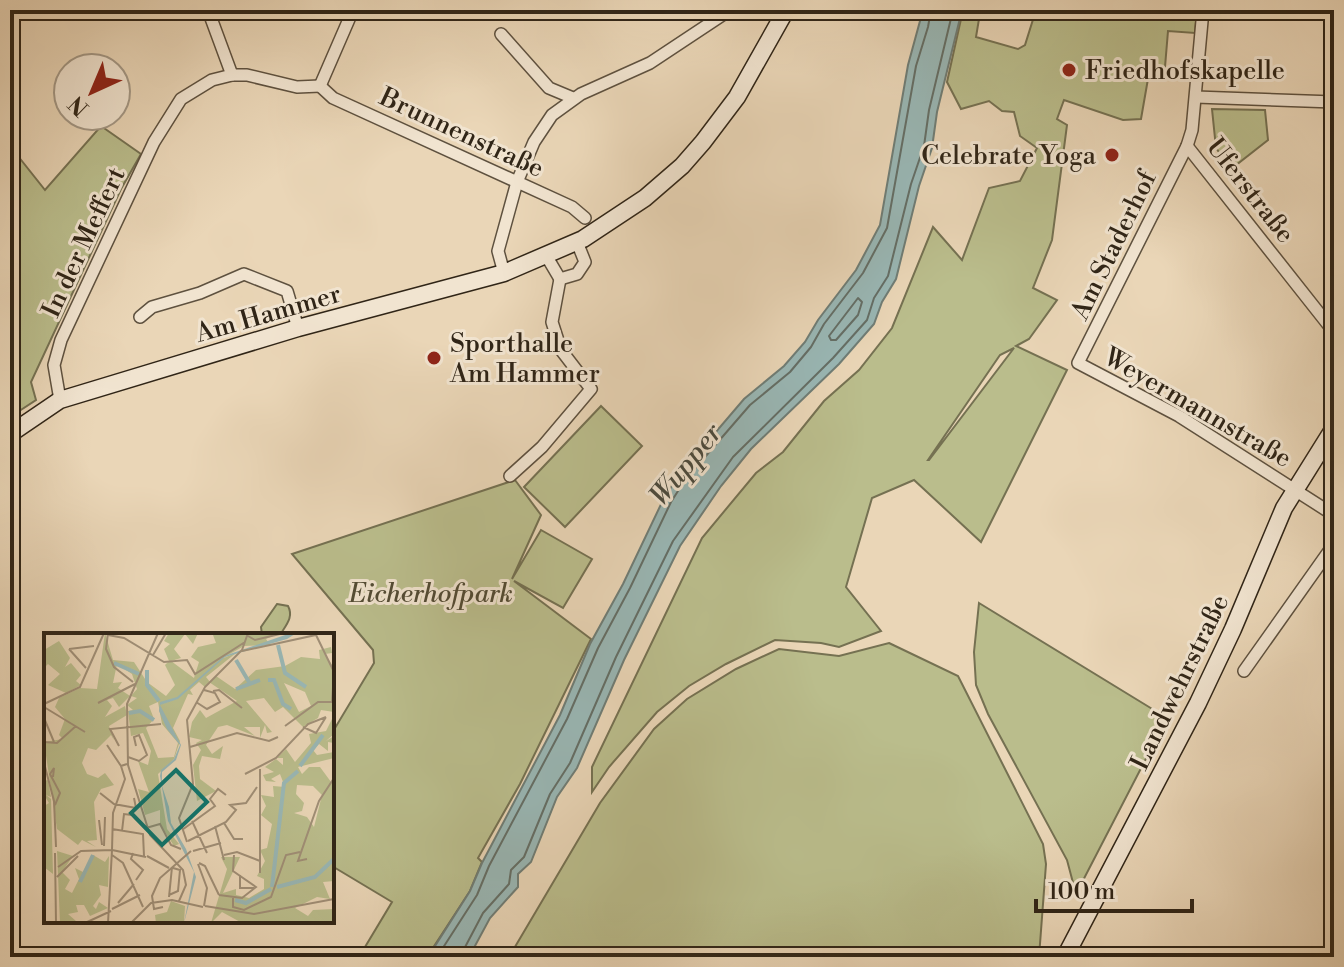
<svg xmlns="http://www.w3.org/2000/svg" width="1344" height="967" font-family="'Libre Bodoni',serif">
<rect width="100%" height="100%" fill="#ead6b7"/>
<filter id="stains"><feTurbulence type="fractalNoise" baseFrequency=".0025" numOctaves="4"/><feColorMatrix values="0 0 0 0 .2 0 0 0 0 .09 0 0 0 0 .02 0 0 0 .5 -.17"/></filter>
<radialGradient id="worn" r=".72"><stop offset=".6" stop-color="#630" stop-opacity="0"/><stop offset="1" stop-color="#630" stop-opacity=".3"/></radialGradient>
<g fill="#babd8c" stroke="#757152" stroke-width="2" fill-rule="evenodd">
<path d="M963,10h13l4,3 -4,24 42,12 7,-4 11,-35h161l-2,23 -27,-2 -3,36 -16,6 -8,46 -18,1 -59,-20 -7,19 10,6 -15,115 -19,48 24,12 -28,39 -13,7 51,24 -86,172 -67,-62 -42,18 -26,89 35,44 -42,16 -18,-4 -46,-3 -49,24 -37,22 -32,26 -48,55 -17,25v-25l110,-229 54,-65 27,-21 41,-51 35,-31 33,-42 41,-101 29,33 27,-72 31,-7 17,-33 -17,-12 -6,-24 -12,-1 -13,-10 -28,8 -14,-27zM1014,348l-85,112h-1l72,-105z"/>
<polygon points="1212,109 1265,110 1268,140 1231,169 1216,148"/>
<polygon points="101,126 141,154 121,189 31,382 36,400 10,417 10,146 45,190"/>
<polygon points="601,406 642,446 565,527 524,487"/>
<polygon points="515,480 541,515 512,579 541,530 592,559 563,608 514,581 591,639 520,784 478,858 482,862 470,891 427,957 359,957 392,902 332,866 332,744 335,728 374,663 373,650 292,554"/>
<polygon points="979,603 1167,718 1076,894 1067,860 988,714 976,685 974,652"/>
<path d="M277,604l11,2c6,11 -2,19 -8,29h-18l-1,-8z"/>
<polygon points="889,643 958,676 1043,844 1046,864 1039,957 509,957 600,803 654,729 687,699 736,669 779,649 839,656"/>
</g>
<polygon fill="#99b7b5" stroke="#6f7d76" stroke-width="2" points="923,10 962,10 937,112 932,148 919,186 896,279 882,302 874,324 839,364 751,449 721,486 680,546 624,660 577,768 557,797 531,862 518,874 518,887 490,918 469,957 428,957 470,891 482,863 560,715 590,644 623,584 664,498 679,475 744,399 784,366 805,342 818,320 856,270 880,225 908,65"/>
<g fill="none" stroke-linecap="round" stroke-linejoin="round">
<g stroke="#646e66" stroke-width="2">
<polygon points="858,298 862,302 858,315 836,340 831,340 829,336"/>
<polyline points="437,957 477,895 489,866 567,719 598,648 630,588 671,502 685,480 750,405 790,372 811,347 824,324 863,273 887,228 916,66 928,27 931,10"/>
<polyline points="463,957 463,951 483,913 509,884 511,870 524,857 550,794 570,763 616,657 673,541 733,457 833,358 867,320 874,298 888,276 911,184 924,146 929,110 953,10"/>
</g>
<defs>
<g id="minor">
<polyline points="208,10 232,75"/>
<polyline points="1203,10 1192,130 1187,146 1078,363 1179,416 1334,515"/>
<polyline points="501,34 549,88 573,98"/>
<polyline points="320,86 333,98 572,207 585,218"/>
<polyline points="320,86 353,10"/>
<polyline points="1196,97 1334,102"/>
<polyline points="1187,146 1334,332"/>
<polyline points="547,257 560,279"/>
<polyline points="504,273 498,251 517,182 534,142 552,115 581,94 650,63 730,10"/>
<polyline points="560,279 577,274 585,262 577,242"/>
<polyline points="140,317 152,307 200,293 244,274 287,291 298,328"/>
<polyline points="60,400 54,365 61,340 154,142 181,99 212,80 232,75 247,75 297,87 320,86"/>
<polyline points="510,476 542,447 591,389 561,350 552,322 560,279"/>
<polyline points="1244,671 1334,544"/>
</g>
<g id="secondary">
<polyline points="10,434 60,400 298,328 504,273 583,239 645,198 682,166 703,142 737,97 786,10"/>
<polyline points="1065,957 1198,703 1233,629 1284,508 1334,428"/>
</g>
</defs>
<use href="#minor" stroke="#5e513f" stroke-width="14"/>
<use href="#secondary" stroke="#302517" stroke-width="19"/>
<use href="#minor" stroke="#f1e4d0" stroke-width="11"/>
<use href="#secondary" stroke="#f1e4d0" stroke-width="16"/>
</g>
<g fill="#8f2418" stroke="#f1e4d0" stroke-width="3">
<circle cx="1069" cy="70" r="8"/>
<circle cx="1112" cy="155" r="8"/>
<circle cx="434" cy="358" r="8"/>
</g>
<g text-anchor="middle" stroke-width="6" stroke-linejoin="round" paint-order="stroke">
<g font-size="26" fill="#302517" stroke="#f1e4d0" text-anchor="start">
<text x="1085" y="79">Friedhofskapelle</text>
<text x="1096" y="164" text-anchor="end">Celebrate Yoga</text>
<text x="450" y="352">Sporthalle<tspan x="450" dy="30">Am Hammer</tspan></text>
</g>
<g font-size="26" fill="#302517" stroke="#f1e4d0">
<text transform="translate(462 132) rotate(25)" y="9">Brunnenstraße</text>
<text transform="translate(1251 190) rotate(52)" y="9">Uferstraße</text>
<text transform="translate(83 242) rotate(-65)" y="9">In der Meffert</text>
<text transform="translate(1113 245) rotate(-64)" y="9">Am Staderhof</text>
<text transform="translate(268 313) rotate(-16)" y="9">Am Hammer</text>
<text transform="translate(1198 407) rotate(30)" y="9">Weyermannstraße</text>
<text transform="translate(1179 682) rotate(-64)" y="9">Landwehrstraße</text>
</g>
<g font-size="26" font-style="italic" fill="#524b34" stroke="#f1e4d0">
<text x="431" y="602">Eicherhofpark</text>
</g>
<g font-size="28" font-style="italic" fill="#4a4a3e" stroke="#f1e4d0">
<text transform="translate(685 464) rotate(-51)" y="10">Wupper</text>
</g>
</g>
<g transform="translate(44 633)">
<rect width="290" height="290" fill="#ead6b7"/>
<path d="M61,0l8,27 21,2 13,20 19,14 9,-11 -10,-20 4,-4 -5,-12 6,-5 -6,-3 5,-8h29l-5,11 -8,-10 -11,15 7,9 -10,3 23,17 5,-16 -8,-5 7,-10 18,-4 -3,-8 -14,-2h81l-14,6 4,6 -26,1 -23,13 15,-6 -30,24 4,5 6,-6 19,13 21,-19 29,-4 16,-9 19,2 -1,-9 12,-3 1,6 -7,1 9,14v44l-13,-2 -3,8 -15,9 -20,-20 -8,5 -11,-14 -18,3 26,31 -5,1 -2,-8 -5,13v-11h-16l11,9 -28,-11 -9,2 -12,18 6,9 11,-8 -3,13 -18,-3 -3,10 1,13 16,12 -19,10 -4,-36 8,-15 -5,-7 6,-3 -13,-3 3,-15 8,-12 6,8 31,-17 -28,-19 -4,5 -6,-5 -9,8 3,5 -5,-1 -15,34 7,13 -6,18 -16,15 9,55 12,15 -5,2 -14,-22v-14l-15,5 -7,-26 11,3 -11,-31 10,4 3,-14 -8,-18 -12,3 -3,-25 5,-1 -6,-5 10,-7 -6,-2 6,-7 -5,-15 -15,-10 -4,19 9,-1 -4,6 12,8 -11,11 -6,-9 -6,2 5,6 -7,11 20,-11 2,9 -18,11 5,14 -3,-5 -15,15 -8,-2 -6,15 5,11 11,4 7,-5 9,12 -13,4 -7,13 3,38 -10,1 9,6 -14,-7 -4,5 -21,-16 -13,-87 19,-3 -4,-4 6,-16 -10,-12 4,-9 21,-10 17,1zM240,50l21,9 6,14 -12,6zM114,69l4,22 16,19 -4,14 -16,1 -12,-30 8,-9 -5,-13zM15,8l11,17 -5,9 6,-4 10,12 -5,6 5,4 -15,8 -18,-8 12,-11 -12,-10 -4,4v-18zM290,82v19l-8,7 8,-5v7l-6,-1v9l-9,-7 -6,6 4,5 17,-3v6l-36,9 4,7 7,-7h11l14,19v95l-11,1 7,17 -13,-2 -22,11 13,8 5,-6 21,-1v14h-92l-20,-11 -11,11 16,-54 -6,-12h19l-17,36 13,-4v6l13,3 15,-9v-10l-7,-3 8,-15 -5,-11 7,-2 5,-24 -11,-9 5,-9 -5,-11 13,2 -1,-11 12,1 -5,-13 -9,5 5,3 -10,-1 -3,-6 11,-3 -9,-5 11,-8 7,6v-7h-6l9,-9 9,13 16,-19 -2,-9 17,-3zM253,152l16,1 9,9 -8,32 -7,-10 -13,-4 8,-2 2,-8 -8,-9zM4,147l3,17 -5,-2 5,4 2,75 -9,-7v-61l5,-3 -5,-8v-14zM13,218l16,5 -11,16 8,8 -5,9 7,4 7,-14 -4,-11 8,4 10,-17 12,7 4,-6 -1,31 -9,-2 2,10 -8,11 3,3 3,-7 9,6 -18,8 -6,-11h-8l2,7 -10,2 8,7 -16,2zM127,268l14,5 -1,17h-28l-1,-8 12,-3z" fill="#babd8c" fill-rule="evenodd"/>
<path d="M247,0h37l-33,1 -8,5 -62,18 -47,42 -18,6 21,40 -5,15 -14,12v14l7,21 2,16 15,26 10,28 -12,46 10,-51 -26,-51 -8,-45 1,-6 13,-11 6,-14 -13,-16 -8,-18 1,-9 17,-5 47,-41z" fill="#99b7b5"/>
<path fill="none" stroke="#99b7b5" stroke-width="4" d="M234,12l7,28 21,14M192,27l13,22M70,30l25,11M103,37v15l12,16M224,47h6l9,24 8,5M192,56l24,-9M85,80l11,-2 14,9M256,133l23,-31M36,249l13,-27M228,254l12,-104 14,-12M233,254l38,-10 19,-18M191,267l11,3 25,-14"/>
<path fill="none" stroke="#a08f77" stroke-width="2" d="M64,0l-2,16 8,18 19,15M114,0l-31,71 1,61 22,70 33,35 3,15 -7,16M64,2l16,3 40,24 23,-2 8,14 50,-32M204,3l7,4 29,-7M25,16l17,19M25,16l25,-3M198,18l74,-16 18,37M109,22l13,-22M169,58l6,-1 23,18M152,69l11,7 13,-7 -5,-9 -11,-3M54,70l37,-19M0,71l36,-17 24,-54M0,74l41,25M0,85l10,24M241,93l33,-24h14l2,-30M259,94l13,6 10,-16M0,109l13,1 19,-17M63,112l14,21M75,113l-9,-17 51,-5M146,114l47,-14 32,8 9,-4M84,124l11,4 8,-6 -8,-20 -5,2 2,9M0,130l10,38 2,46M216,136v104M201,141l31,-16 32,-34 18,-7M9,144l1,-9 -4,6 10,19 -5,12M56,160l14,11 22,4 -2,-10M55,187l3,25M148,188l15,32M180,190l10,16h9M171,193l9,34M102,195l14,-4 11,21 10,4M68,196l31,5 1,22M138,197l33,-24 -5,-7 8,-10 8,6M78,198l2,-17 8,1M144,208l38,-19 10,-12 -6,-5 16,-2 11,-16M143,209l-8,-24 14,-34 -6,-64 18,-33 37,-37 6,-17M60,213l1,-29M149,218l28,-8M11,220l1,70M89,220l-2,6 12,11 -7,10M68,222l11,8 20,44M180,222l13,-3 23,9M103,223l22,12M263,226l-9,2 21,-60 15,-23M155,230l6,3 14,29M154,231l9,24 -3,18M14,234l23,-16 31,-1 1,-37 12,-34 -4,-13 6,-2M196,242v13h14M13,244l21,-21M125,262l9,-4 2,-21 -7,-2M175,262l23,3 14,-11 -23,-16 1,-16M125,264l3,-30M189,265v9l11,3 27,-13 15,-42 14,-3M74,270l16,-19M161,273l49,8 80,-15M119,274l-9,2 -2,-13 8,-18 31,-27M68,276l28,-14M41,290l26,-12M64,290l4,-73 34,7M87,290l20,-20 21,-3 31,7"/>
<path fill="#0f766e" fill-opacity="0.15" stroke="#0f766e" stroke-width="4" d="M132,137l31,32 -45,43 -31,-32z"/>
<rect width="290" height="290" fill="none" stroke="#302517" stroke-width="4"/>
</g>
<rect width="1344" height="967" fill="none" stroke="#ead6b7" stroke-width="40"/>
<rect x="12" y="12" width="1320" height="943" fill="none" stroke="#302517" stroke-width="4"/>
<rect x="20" y="20" width="1304" height="927" fill="none" stroke="#302517" stroke-width="2"/>
<g transform="translate(92 92) rotate(224)"><circle r="38" fill="#f1e4d0" stroke="#a49886" stroke-width="2"/>
<path d="M0-6L14 30L0 20L-14 30Z" fill="#8f2418"/>
<text y="-12" font-size="22" font-weight="bold" text-anchor="middle" fill="#302517">N</text>
</g>
<path d="M1036 899v12h156v-12" fill="none" stroke="#302517" stroke-width="4"/>
<text x="1048" y="899" font-size="24" fill="#302517" stroke="#f1e4d0" stroke-width="6" paint-order="stroke">100 m</text>
<rect width="100%" height="100%" filter="url(#stains)"/>
<rect width="100%" height="100%" fill="url(#worn)"/>
</svg>
